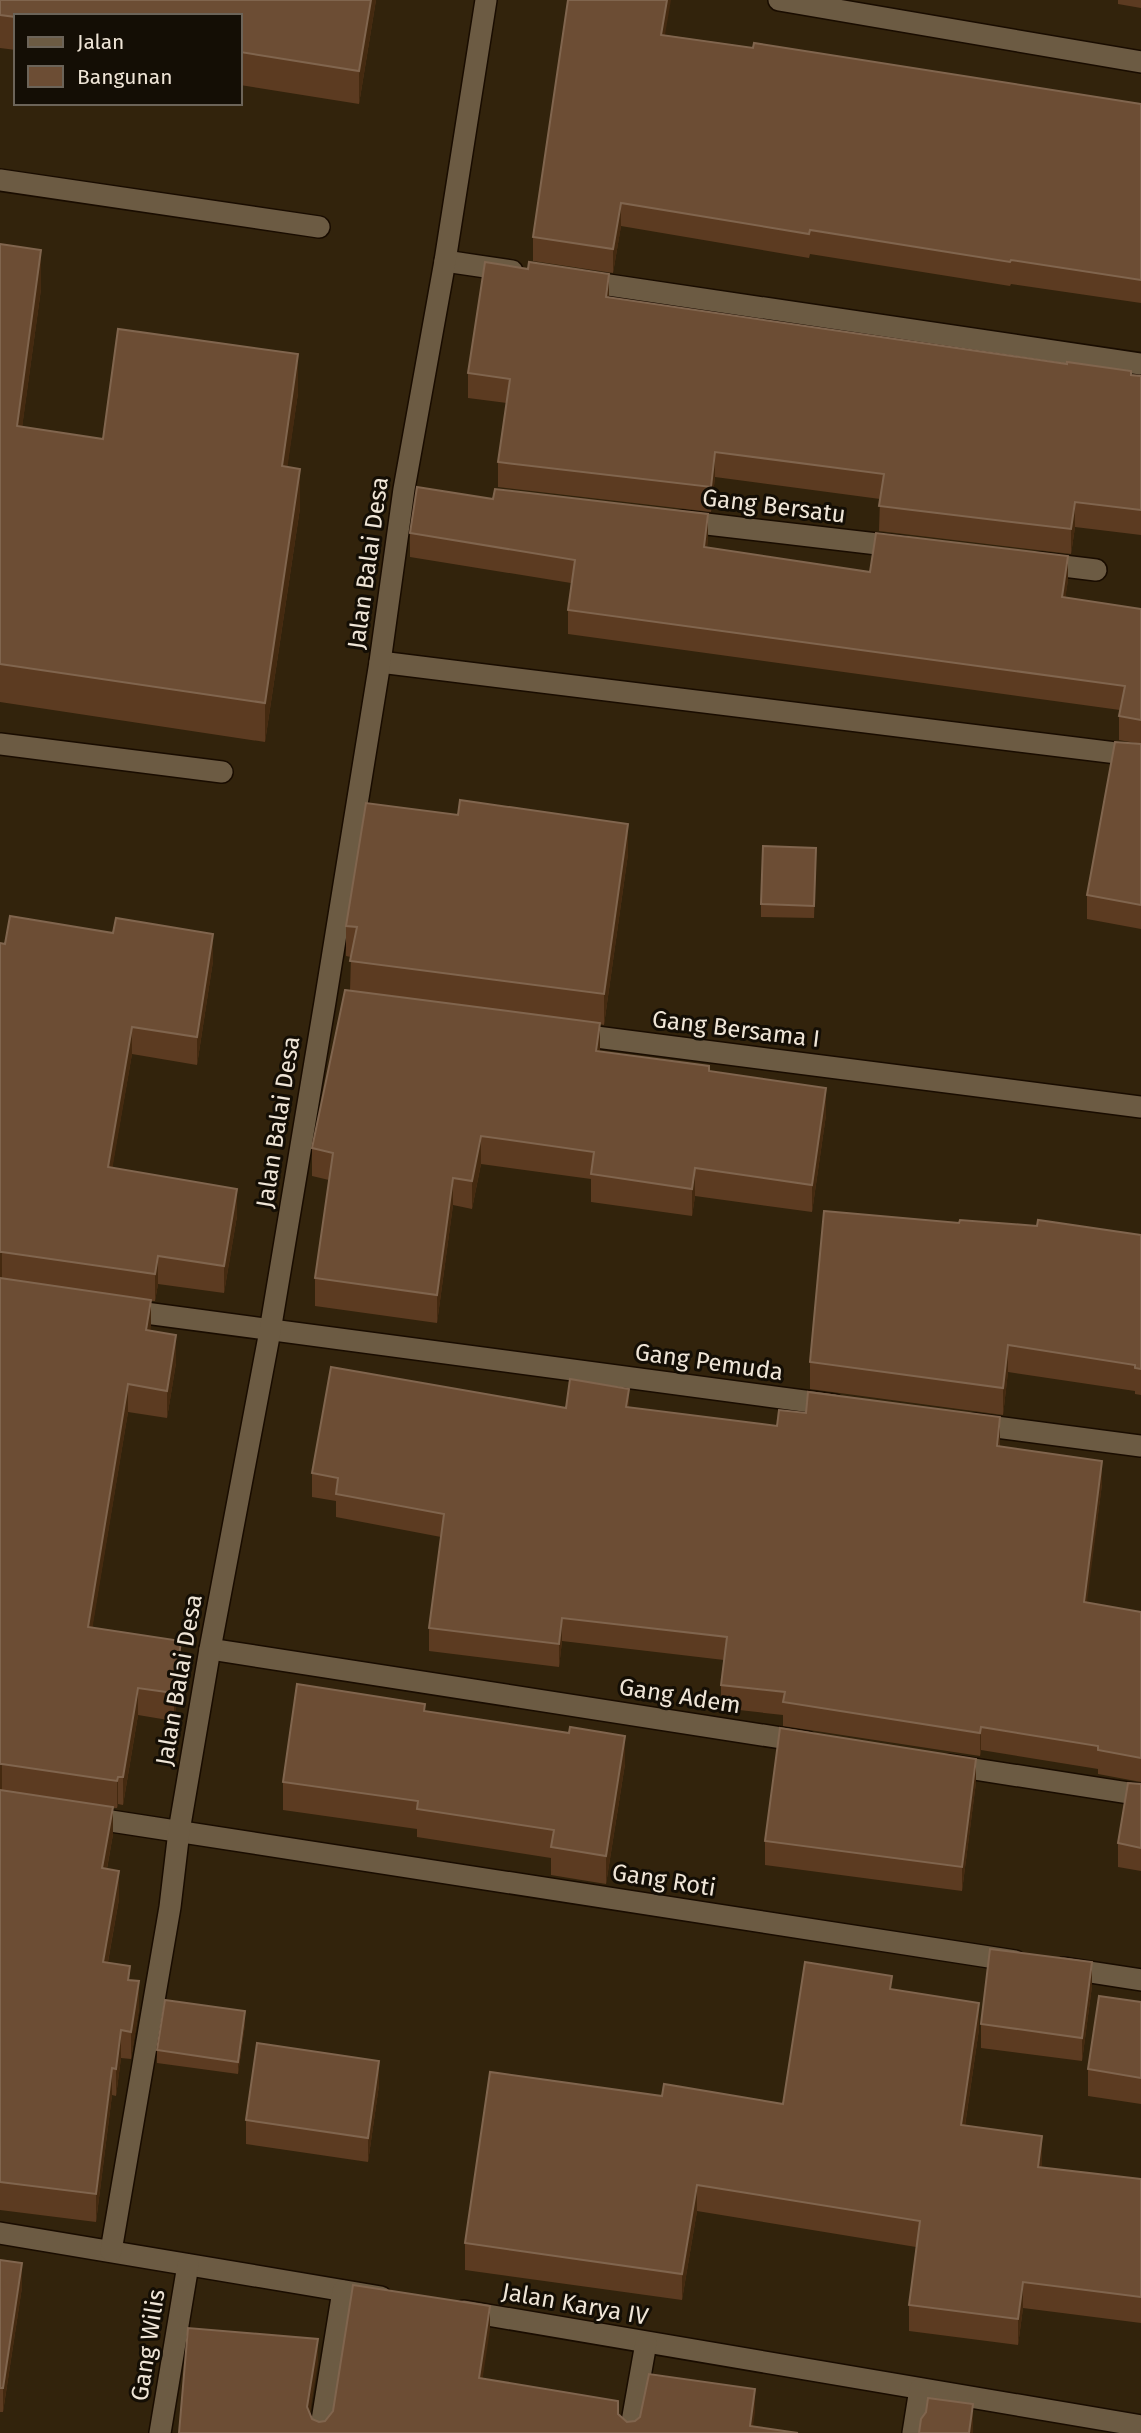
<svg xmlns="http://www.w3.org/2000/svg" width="1141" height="2433" font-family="'Fira Sans',sans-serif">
<rect width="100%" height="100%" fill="#32230c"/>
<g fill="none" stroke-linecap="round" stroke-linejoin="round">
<defs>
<g id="lane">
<polyline points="0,180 319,227"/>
<polyline points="0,744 222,772"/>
</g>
<g id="street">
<polyline points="779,0 1141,62"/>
<polyline points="445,261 512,271"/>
<polyline points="582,281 1141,364"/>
<polyline points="681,521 903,547"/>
<polyline points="1039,563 1096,570"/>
<polyline points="380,662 1141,756"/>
<polyline points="573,1034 1141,1107"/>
<polyline points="123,1310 834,1405"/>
<polyline points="973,1424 1141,1446"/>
<polyline points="210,1649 807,1742"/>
<polyline points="949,1765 1141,1795"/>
<polyline points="85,1817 1015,1961"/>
<polyline points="1064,1968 1141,1980"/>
<polyline points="0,2233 381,2297"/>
<polyline points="111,2251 170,1907 179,1831 210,1649 270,1331 325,1002 380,662 404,489 445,261 486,0"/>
<polyline points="464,2311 1141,2426"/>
<polyline points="160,2433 188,2265"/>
<polyline points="320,2433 343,2291"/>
<polyline points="630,2433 646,2343"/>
<polyline points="913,2433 920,2389"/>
</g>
</defs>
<use href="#lane" stroke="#190c00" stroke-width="24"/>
<use href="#street" stroke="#190c00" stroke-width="24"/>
<use href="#lane" stroke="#6c5b43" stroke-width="21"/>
<use href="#street" stroke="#6c5b43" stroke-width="21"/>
</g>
<g fill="#5c3b21">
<polygon points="0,0 376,0 359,104 240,85 240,16 16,16 16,50 0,48"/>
<polygon points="1118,0 1141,0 1141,8 1118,4"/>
<polygon points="665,35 1141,104 1141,303 1011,284 1010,286 810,254 809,258 621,226 613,273 533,261 533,237"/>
<polygon points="0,244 41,289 22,427 103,439 298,393 287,467 300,508 265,742 0,702"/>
<polygon points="528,269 609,298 1141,376 1141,535 1075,527 1071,554 879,531 880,499 715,477 711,512 498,487 498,462 507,403 468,398 468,373"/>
<polygon points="410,533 708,538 707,548 870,572 1068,580 1065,598 1141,609 1141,744 1119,740 1119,716 1120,710 568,634 568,610 571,583 410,557"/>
<polygon points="1141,744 1141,929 1087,919 1087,895"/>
<polygon points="628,854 604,1025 600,1024 600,1051 709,1071 826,1115 812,1212 695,1196 692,1216 591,1202 591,1179 481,1164 472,1209 453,1205 437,1323 315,1306 315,1278 329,1180 312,1176 312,1148 350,991 351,957 346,956 346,926"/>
<polygon points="816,861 814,918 761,917 761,904"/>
<polygon points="0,943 213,961 197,1065 132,1054 112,1168 237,1216 224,1293 158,1284 155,1301 151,1301 150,1331 176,1363 167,1418 128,1412 92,1628 181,1668 174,1721 138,1715 123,1805 118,1804 117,1808 113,1808 113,1834 107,1869 119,1899 108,1962 130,1980 139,2009 131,2059 121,2058 116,2096 112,2095 96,2222 0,2210"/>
<polygon points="959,1223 1141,1235 1141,1395 1135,1394 1135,1391 1008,1372 1003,1415 810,1389 810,1362"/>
<polygon points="566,1408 629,1408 777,1426 1000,1441 1000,1446 1102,1484 1086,1603 1141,1612 1141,1782 1098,1774 1098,1769 981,1750 980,1756 783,1726 783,1715 721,1708 721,1685 724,1660 562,1641 559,1667 429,1651 429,1628 441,1537 336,1517 336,1501 312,1497 312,1473"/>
<polygon points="425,1711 625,1764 606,1884 551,1875 551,1858 417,1837 417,1829 283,1810 283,1782"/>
<polygon points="976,1782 962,1891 765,1865 765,1841"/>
<polygon points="1141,1784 1141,1871 1118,1867 1118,1843"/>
<polygon points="1092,1986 1082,2061 981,2048 981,2024"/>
<polygon points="892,1989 979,2029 965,2126 1042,2162 1041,2167 1141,2179 1141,2323 1023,2308 1018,2345 909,2331 909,2305 916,2247 697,2211 682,2300 465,2270 465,2243 662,2096 783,2104"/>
<polygon points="1141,2002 1141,2104 1088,2096 1088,2069"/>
<polygon points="245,2024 238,2074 157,2063 157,2050"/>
<polygon points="379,2085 368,2162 246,2144 246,2120"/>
<polygon points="0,2260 22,2287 3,2412 0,2412"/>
</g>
<g fill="#452a10">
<polygon points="371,0 376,0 359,104 359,71"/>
<polygon points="667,0 671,0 661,58 661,35"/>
<polygon points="621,203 621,226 613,273 613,249"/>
<polygon points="41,250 41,289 17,465 17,426"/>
<polygon points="609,274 609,299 606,297"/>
<polygon points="298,354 298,393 282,505 282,466"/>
<polygon points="715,452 715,477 711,512 711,487"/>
<polygon points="300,469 300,508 265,742 265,703"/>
<polygon points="1075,502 1075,527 1071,554 1071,529"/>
<polygon points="708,514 708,538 704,571 704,547"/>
<polygon points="1068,556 1068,580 1062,621 1062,597"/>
<polygon points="628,824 628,854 604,1025 604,994"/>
<polygon points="213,934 213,961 197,1065 197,1037"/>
<polygon points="600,1023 600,1051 596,1051"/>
<polygon points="132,1027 132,1054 108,1194 108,1167"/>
<polygon points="826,1088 826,1115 812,1212 812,1185"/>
<polygon points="481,1136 481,1164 472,1209 472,1181"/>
<polygon points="695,1168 695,1196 692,1216 692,1189"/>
<polygon points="453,1178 453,1205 437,1323 437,1295"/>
<polygon points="237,1189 237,1216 224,1293 224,1266"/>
<polygon points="0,1252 2,1252 2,1279 0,1280"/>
<polygon points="158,1256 158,1284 155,1301 155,1274"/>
<polygon points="151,1300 151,1327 146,1357 146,1330"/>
<polygon points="176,1335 176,1363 167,1418 167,1391"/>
<polygon points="1008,1345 1008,1372 1003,1415 1003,1388"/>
<polygon points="128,1384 128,1412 88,1655 88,1627"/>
<polygon points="629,1389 629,1412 626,1407"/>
<polygon points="1000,1417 1000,1441 997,1469 997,1446"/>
<polygon points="1102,1461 1102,1484 1084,1626 1084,1602"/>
<polygon points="562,1618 562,1641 559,1667 559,1644"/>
<polygon points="181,1641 181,1668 174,1721 174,1693"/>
<polygon points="138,1688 138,1715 123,1805 123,1777"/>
<polygon points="981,1727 981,1750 980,1756 980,1733"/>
<polygon points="625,1736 625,1764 606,1884 606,1856"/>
<polygon points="976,1759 976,1782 962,1891 962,1867"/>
<polygon points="0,1764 2,1764 2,1791 0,1792"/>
<polygon points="118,1777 118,1804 117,1808 117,1781"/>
<polygon points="113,1807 113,1834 102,1896 102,1868"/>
<polygon points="119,1871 119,1899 103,1989 103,1962"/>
<polygon points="1092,1962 1092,1986 1082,2061 1082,2038"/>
<polygon points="139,1981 139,2009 131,2059 131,2032"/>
<polygon points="979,2003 979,2029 961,2152 961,2125"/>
<polygon points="245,2011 245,2024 238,2074 238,2062"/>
<polygon points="121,2030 121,2058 116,2096 116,2069"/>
<polygon points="379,2061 379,2085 368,2162 368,2138"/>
<polygon points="112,2068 112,2095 96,2222 96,2194"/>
<polygon points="1042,2136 1042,2162 1038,2193 1038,2167"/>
<polygon points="697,2185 697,2211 682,2300 682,2274"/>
<polygon points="22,2263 22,2287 3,2412 3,2388"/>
<polygon points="1023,2282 1023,2308 1018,2345 1018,2319"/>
<polygon points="490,2306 490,2330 479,2402 479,2378"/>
<polygon points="318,2339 318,2363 307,2432 307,2407"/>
<polygon points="755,2389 755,2413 752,2433 750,2426"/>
<polygon points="973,2404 973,2433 969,2433"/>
</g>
<g fill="#6c4d34" stroke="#80654e" stroke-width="2">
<polygon points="0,0 371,0 359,71 240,52 240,16 16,16 16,17 0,15"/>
<polygon points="568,0 667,0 661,35 753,48 754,43 1141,104 1141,280 1011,260 1010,262 810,230 809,234 621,203 613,249 533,237"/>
<polygon points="0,244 41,250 17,426 103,439 118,329 298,354 282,466 300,469 265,703 0,664"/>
<polygon points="485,262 528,269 529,262 609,274 606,297 1067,364 1067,362 1131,371 1131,375 1141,376 1141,510 1075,502 1071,529 879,506 884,474 715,452 711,487 498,462 510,379 468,373"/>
<polygon points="417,487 493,499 495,489 708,514 704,547 870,572 876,533 1068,556 1062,597 1141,609 1141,720 1119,716 1125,686 568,610 575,560 410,533"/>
<polygon points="1115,742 1141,744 1141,905 1087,895"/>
<polygon points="460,800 628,824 604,994 350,961 357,927 346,926 366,803 458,815"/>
<polygon points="763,846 816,848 814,906 761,904"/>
<polygon points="10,916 113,933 116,918 213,934 197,1037 132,1027 108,1167 237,1189 224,1266 158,1256 155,1274 2,1252 0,1252 0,943 5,944"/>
<polygon points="345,990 600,1023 596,1051 709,1066 709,1071 826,1088 812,1185 695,1168 692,1189 591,1174 594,1152 481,1136 472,1181 453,1178 437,1295 315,1278 333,1153 312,1148"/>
<polygon points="824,1211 959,1223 960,1220 1037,1226 1038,1220 1141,1235 1141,1369 1135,1368 1135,1365 1008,1345 1003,1388 810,1362"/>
<polygon points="0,1278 151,1300 146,1330 176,1335 167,1391 128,1384 88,1627 181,1641 174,1693 138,1688 123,1777 118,1777 117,1781 2,1764 0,1764"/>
<polygon points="331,1367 566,1408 570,1379 629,1389 626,1407 777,1426 779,1410 806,1413 808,1392 1000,1417 997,1446 1102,1461 1084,1602 1141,1612 1141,1758 1098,1750 1098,1746 981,1727 980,1733 783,1702 785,1692 721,1685 727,1637 562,1618 559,1644 429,1628 444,1514 336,1494 338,1478 312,1473"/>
<polygon points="297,1684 425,1704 424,1711 569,1733 570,1727 625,1736 606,1856 551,1847 554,1830 417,1809 418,1801 283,1782"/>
<polygon points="780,1728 976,1759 962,1867 765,1841"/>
<polygon points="1128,1783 1141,1784 1141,1848 1118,1843"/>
<polygon points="0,1790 113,1807 102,1868 119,1871 103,1962 130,1966 128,1980 139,1981 131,2032 121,2030 116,2069 112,2068 96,2194 0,2182"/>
<polygon points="990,1949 1092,1962 1082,2038 981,2024"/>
<polygon points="805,1962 892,1976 890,1989 979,2003 961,2125 1042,2136 1038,2167 1141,2179 1141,2297 1023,2282 1018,2319 909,2305 920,2221 697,2185 682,2274 465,2243 490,2072 662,2096 664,2084 783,2104"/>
<polygon points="1099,1996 1141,2002 1141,2078 1088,2069"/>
<polygon points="165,2000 245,2011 238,2062 157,2050"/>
<polygon points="257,2043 379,2061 368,2138 246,2120"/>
<polygon points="0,2260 22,2263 3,2388 0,2388"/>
<polygon points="353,2285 490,2306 479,2378 618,2401 618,2414 627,2422 635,2421 640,2417 649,2374 755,2389 750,2426 798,2433 179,2433 188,2328 318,2339 307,2407 312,2419 319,2422 325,2421 333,2411"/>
<polygon points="928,2398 973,2404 969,2433 919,2433 921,2419 926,2412"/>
</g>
<g text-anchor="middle" stroke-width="6" stroke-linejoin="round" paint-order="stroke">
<g font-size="24" fill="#efe5d7" stroke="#140e05">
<text transform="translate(774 506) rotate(7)" y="8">Gang Bersatu</text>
<text transform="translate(368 563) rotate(-82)" y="8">Jalan Balai Desa</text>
<text transform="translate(736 1029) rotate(7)" y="8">Gang Bersama I</text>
<text transform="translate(278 1122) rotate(-81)" y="8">Jalan Balai Desa</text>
<text transform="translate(709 1362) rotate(8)" y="8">Gang Pemuda</text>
<text transform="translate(179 1680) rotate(-80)" y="8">Jalan Balai Desa</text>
<text transform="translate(680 1696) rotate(9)" y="8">Gang Adem</text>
<text transform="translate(664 1880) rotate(9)" y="8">Gang Roti</text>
<text transform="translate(575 2304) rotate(10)" y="8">Jalan Karya IV</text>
<text transform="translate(148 2345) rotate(-81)" y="8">Gang Wilis</text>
</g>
</g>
<rect x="14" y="14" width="228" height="91" fill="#140e05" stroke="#6c6459" stroke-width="2"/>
<rect x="28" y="37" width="35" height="10" fill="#6c5b43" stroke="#6c6459" stroke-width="2"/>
<text x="77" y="49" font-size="21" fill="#efe5d7">Jalan</text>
<rect x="28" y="66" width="35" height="21" fill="#6c4d34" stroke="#6c6459" stroke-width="2"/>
<text x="77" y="84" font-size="21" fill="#efe5d7">Bangunan</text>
</svg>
